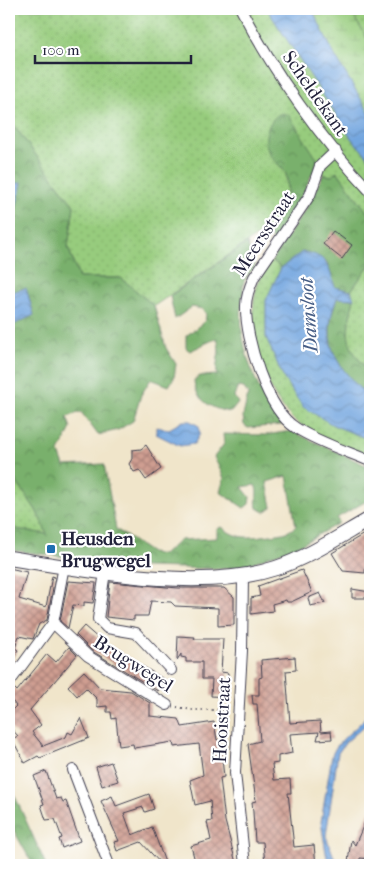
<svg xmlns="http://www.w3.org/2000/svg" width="379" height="874" font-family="'IM FELL French Canon',serif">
<defs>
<pattern id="grass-dots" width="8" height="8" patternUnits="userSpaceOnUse" patternTransform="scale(1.25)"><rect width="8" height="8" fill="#97cc7d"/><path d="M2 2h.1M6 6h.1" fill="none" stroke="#82af6d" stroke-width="1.8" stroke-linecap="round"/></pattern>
<pattern id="forest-crowns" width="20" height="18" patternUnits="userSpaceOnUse" patternTransform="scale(1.25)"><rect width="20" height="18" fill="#79b06c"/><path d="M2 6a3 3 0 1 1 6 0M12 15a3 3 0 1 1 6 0" fill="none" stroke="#638f5a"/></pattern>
<pattern id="wetland-marsh" width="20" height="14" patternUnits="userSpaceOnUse" patternTransform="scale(1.25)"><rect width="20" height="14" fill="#97cc7d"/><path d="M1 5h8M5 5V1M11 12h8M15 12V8" fill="none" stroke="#82af6d"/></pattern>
<pattern id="water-waves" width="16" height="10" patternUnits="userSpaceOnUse" patternTransform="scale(1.25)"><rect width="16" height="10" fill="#73a6df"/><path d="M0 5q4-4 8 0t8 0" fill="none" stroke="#5e87b6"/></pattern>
<pattern id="building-cross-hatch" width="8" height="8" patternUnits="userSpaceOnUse" patternTransform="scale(1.25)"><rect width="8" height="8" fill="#cf9e91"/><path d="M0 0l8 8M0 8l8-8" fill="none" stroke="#a88078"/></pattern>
</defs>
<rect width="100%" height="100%" fill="#fff"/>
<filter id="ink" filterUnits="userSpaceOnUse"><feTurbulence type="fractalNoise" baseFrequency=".02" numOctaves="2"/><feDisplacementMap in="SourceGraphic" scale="10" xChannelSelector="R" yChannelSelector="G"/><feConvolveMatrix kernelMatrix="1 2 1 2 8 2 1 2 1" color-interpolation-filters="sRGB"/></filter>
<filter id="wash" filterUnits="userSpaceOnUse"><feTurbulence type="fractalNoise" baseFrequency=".0096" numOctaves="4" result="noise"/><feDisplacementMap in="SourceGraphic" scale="20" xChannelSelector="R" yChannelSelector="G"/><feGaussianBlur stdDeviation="1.12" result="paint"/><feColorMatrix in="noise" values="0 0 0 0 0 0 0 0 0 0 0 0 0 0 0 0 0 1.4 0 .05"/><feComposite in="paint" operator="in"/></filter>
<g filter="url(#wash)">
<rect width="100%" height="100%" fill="#f0e5ca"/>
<g fill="url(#grass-dots)" stroke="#5c775c">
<polygon points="9,9 267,9 351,138 370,159 370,216 337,171 332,176 278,164 286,172 287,203 270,227 154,306 121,278 79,278 68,247 74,206 9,119"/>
<polygon points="349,9 370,9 370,43"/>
<path d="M272,260l9,8 -15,32v37l18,42 49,46 37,15v16c-24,-10 -55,-19 -76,-36 -30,-26 -48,-92 -38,-130 3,-12 10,-20 16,-30z"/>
<path d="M370,264v109c-8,-10 -22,-22 -23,-36 -2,-16 9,-30 4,-46z"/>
<polygon points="9,471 36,510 48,535 9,528"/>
</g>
<g fill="url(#forest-crowns)" stroke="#4e6954">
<path d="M279,114h9l29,45c-9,31 -26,56 -43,84 -14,-15 7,-28 13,-40 2,-5 0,-17 0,-23 0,-12 -11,-15 -17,-25 -8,-14 -4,-32 9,-41z"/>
<path d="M9,119l65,87 -6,41 11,31h42l33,28 12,42 10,16 -2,14 -5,8 -18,-7 -10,16 -8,26 -15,9 -20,5 -17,-23 -14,5 4,11 -12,24 5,14 40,-2 12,65 35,24 12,2 17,-15 37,-2v-9l5,-2c16,14 29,10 49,8 11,-2 16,-1 25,-9l-9,-50 -20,6 5,25 -7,5 -8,-4c-2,-8 2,-16 -2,-23l-13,2 8,10 -1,7 -5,4 -24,-16 4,-14 -10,-21 10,-13 -1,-10 43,1 25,-4 79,36v32l-33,19 2,5 -37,21 -42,16 -24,8 -15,1 -76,-2 -136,-17v-22l38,6 -11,-24 -27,-39v-144l25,-12 -8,-26 -17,4v-54l13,-56 -13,3z"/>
<polygon points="337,171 370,216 370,264 351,291 335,288 327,262 302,252 281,268 272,260 305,210 323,175 332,176"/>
<path d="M247,243l8,24c-3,4 -8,8 -10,12 -2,4 -2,11 -2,15 -8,46 12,95 39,131l-34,3 -4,-3 -1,-9 5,-22 -4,-6 -6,-1 -4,10 5,5 -8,10c-19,-2 -36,-12 -37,-32l6,-4 17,-1c-2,-16 5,-21 0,-37l-27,13 -4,-3v-12l19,-15 1,-7 -4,-5 -10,-2 -17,12 -5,-23z"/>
<path d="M337,298l17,1c-9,38 -10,44 16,74v26c-33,-33 -51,-53 -33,-101z"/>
<polygon points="9,783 46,865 33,865 9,822"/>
</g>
<polygon fill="url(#wetland-marsh)" stroke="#5c775c" points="312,9 349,9 370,43 370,114 335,56"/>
<g fill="url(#water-waves)" stroke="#4a648d">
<polygon points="267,9 312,9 335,56 370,114 370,159 351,138"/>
<polygon points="22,182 9,239 9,186"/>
<path d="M302,252c26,3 26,14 33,35l16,4 3,8 -17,-1c-19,48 1,68 33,101v41l-37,-15 -30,-18 -19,-28 -18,-42v-37l15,-32z"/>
<polygon points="26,288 34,315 9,327 9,293"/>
<polygon points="183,421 190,421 199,426 200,434 194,444 180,446 156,434 156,427 169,429"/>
<path d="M370,709v12l-24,21 -8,11 -12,83 11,29h-9l-7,-43 11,-67c8,-20 30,-27 38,-46z"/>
</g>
<g id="blocks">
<g fill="url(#building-cross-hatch)">
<polygon points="333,231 352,245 342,259 323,244"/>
<polygon points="146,445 161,469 146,480 139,470 134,472 129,464 132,459 132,450 141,449"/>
<polygon points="369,531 365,573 343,571 332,553"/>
<polygon points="9,568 27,572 19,599 46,607 52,576 55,577 47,620 39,624 33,639 19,636 15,648 18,650 10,662"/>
<polygon points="302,570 312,592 291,602 287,602 286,600 272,604 273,611 251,614 251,598 260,596 258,586"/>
<polygon points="68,581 96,583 93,603 84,602 84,606 73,605 68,628 60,621"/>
<polygon points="110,582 178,588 224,588 234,597 234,625 218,626 218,608 175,606 171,602 151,601 148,616 134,616 134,620 106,617"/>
<polygon points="352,589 370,592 370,598 352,598"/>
<polygon points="320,593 325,603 310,606 308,598"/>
<polygon points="84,626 100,640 165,680 158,691 92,651 76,635"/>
<polygon points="178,636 195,637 194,639 223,639 221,672 228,673 227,697 211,696 212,679 202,679 202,662 186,662 186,658 181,657 181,654 177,660"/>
<polygon points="69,647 77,655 30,710 41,725 32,732 43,746 66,737 68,732 72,734 81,718 89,738 40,758 38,756 25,763 12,739 18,736 9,726 9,713 16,706 9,697 9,690 14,688 17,691 47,654 56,662"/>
<polygon points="295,657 296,670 286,671 290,723 320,721 321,732 331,731 332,739 317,740 319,732 290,734 292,753 278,756 278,763 272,764 274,780 290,779 291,793 288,793 294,847 314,845 316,865 287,865 287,863 265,865 263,842 255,842 253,812 252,802 256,801 248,744 260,741 257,704 253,704 252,695 259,695 259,678 262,677 261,660"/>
<polygon points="84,671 100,688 131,691 150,703 150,716 179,719 182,727 214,722 217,740 220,740 224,777 220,778 225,821 236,863 228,865 196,865 191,846 211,840 207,822 212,821 210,801 195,805 190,780 203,775 199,744 174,747 173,742 134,748 133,744 119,746 116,718 112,719 111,712 107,712 107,706 97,707 97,699 86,688 77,696 68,686"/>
<polygon points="111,762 118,781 102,786 96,767"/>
<polygon points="46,771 56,799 61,798 63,802 66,801 80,841 62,848 59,839 62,838 55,819 46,820 41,805 44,804 34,776"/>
<polygon points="149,794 154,809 145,812 143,807 124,813 132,835 152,827 166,865 162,865 141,842 117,851 114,842 119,841 101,801 112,796 116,806"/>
<polygon points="370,810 370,859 360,858 360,864 348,862 351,840 355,845"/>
</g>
</g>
</g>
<g filter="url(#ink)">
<use href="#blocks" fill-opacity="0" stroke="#413f50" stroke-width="1"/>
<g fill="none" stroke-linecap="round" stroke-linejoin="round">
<defs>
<g id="minor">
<path d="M241,9c31,61 81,132 129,182"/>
<path d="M336,151l-16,15 -10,29 -56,82c-4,9 -8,19 -8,29 -1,33 21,104 50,122 22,14 50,23 74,33"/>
<polyline points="105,572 98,619 107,628 136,633 171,670"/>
<polyline points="243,577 242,651 235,773 245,865"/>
<polyline points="53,623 64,566"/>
<polyline points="9,683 53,623 88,656 167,705"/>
<polyline points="73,770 109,865"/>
</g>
<path id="major" d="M9,558c78,12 191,35 267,10 33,-11 64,-32 94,-49"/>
</defs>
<use href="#minor" stroke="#413f50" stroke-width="12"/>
<use href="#major" stroke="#413f50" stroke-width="16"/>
<g stroke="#413f50" stroke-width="2" stroke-dasharray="1 4" stroke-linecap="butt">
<polyline points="362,9 370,22"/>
<polyline points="177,707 191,710 229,710"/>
</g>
<use href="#minor" stroke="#fff" stroke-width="10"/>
<use href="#major" stroke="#fff" stroke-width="14"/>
</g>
</g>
<rect fill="#1f6fb2" stroke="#fff" stroke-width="2" x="46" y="544" width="10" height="10" rx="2.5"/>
<g text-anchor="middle" stroke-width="4.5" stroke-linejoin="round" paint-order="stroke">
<g font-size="19" fill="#22223b" stroke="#fff">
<text transform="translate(316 93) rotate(55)" y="7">Scheldekant</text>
<text transform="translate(263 233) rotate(-57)" y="7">Meersstraat</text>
<text transform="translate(134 663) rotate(32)" y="7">Brugwegel</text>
<text transform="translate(221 720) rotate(-87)" y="7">Hooistraat</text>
</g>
<g font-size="19" font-weight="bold" fill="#22223b" stroke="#fff" text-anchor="start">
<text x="61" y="545">Heusden<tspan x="61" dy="22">Brugwegel</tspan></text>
</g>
<g font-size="20" font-style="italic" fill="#465d85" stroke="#fff">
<text transform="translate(308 315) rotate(-94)" y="7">Damsloot</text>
</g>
</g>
<rect width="379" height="874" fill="none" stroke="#fff" stroke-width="30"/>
<path d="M35 55v8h156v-8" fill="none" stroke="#22223b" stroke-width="2.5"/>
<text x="42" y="55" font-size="15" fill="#22223b" stroke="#ffffff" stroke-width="4" paint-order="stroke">100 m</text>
</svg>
